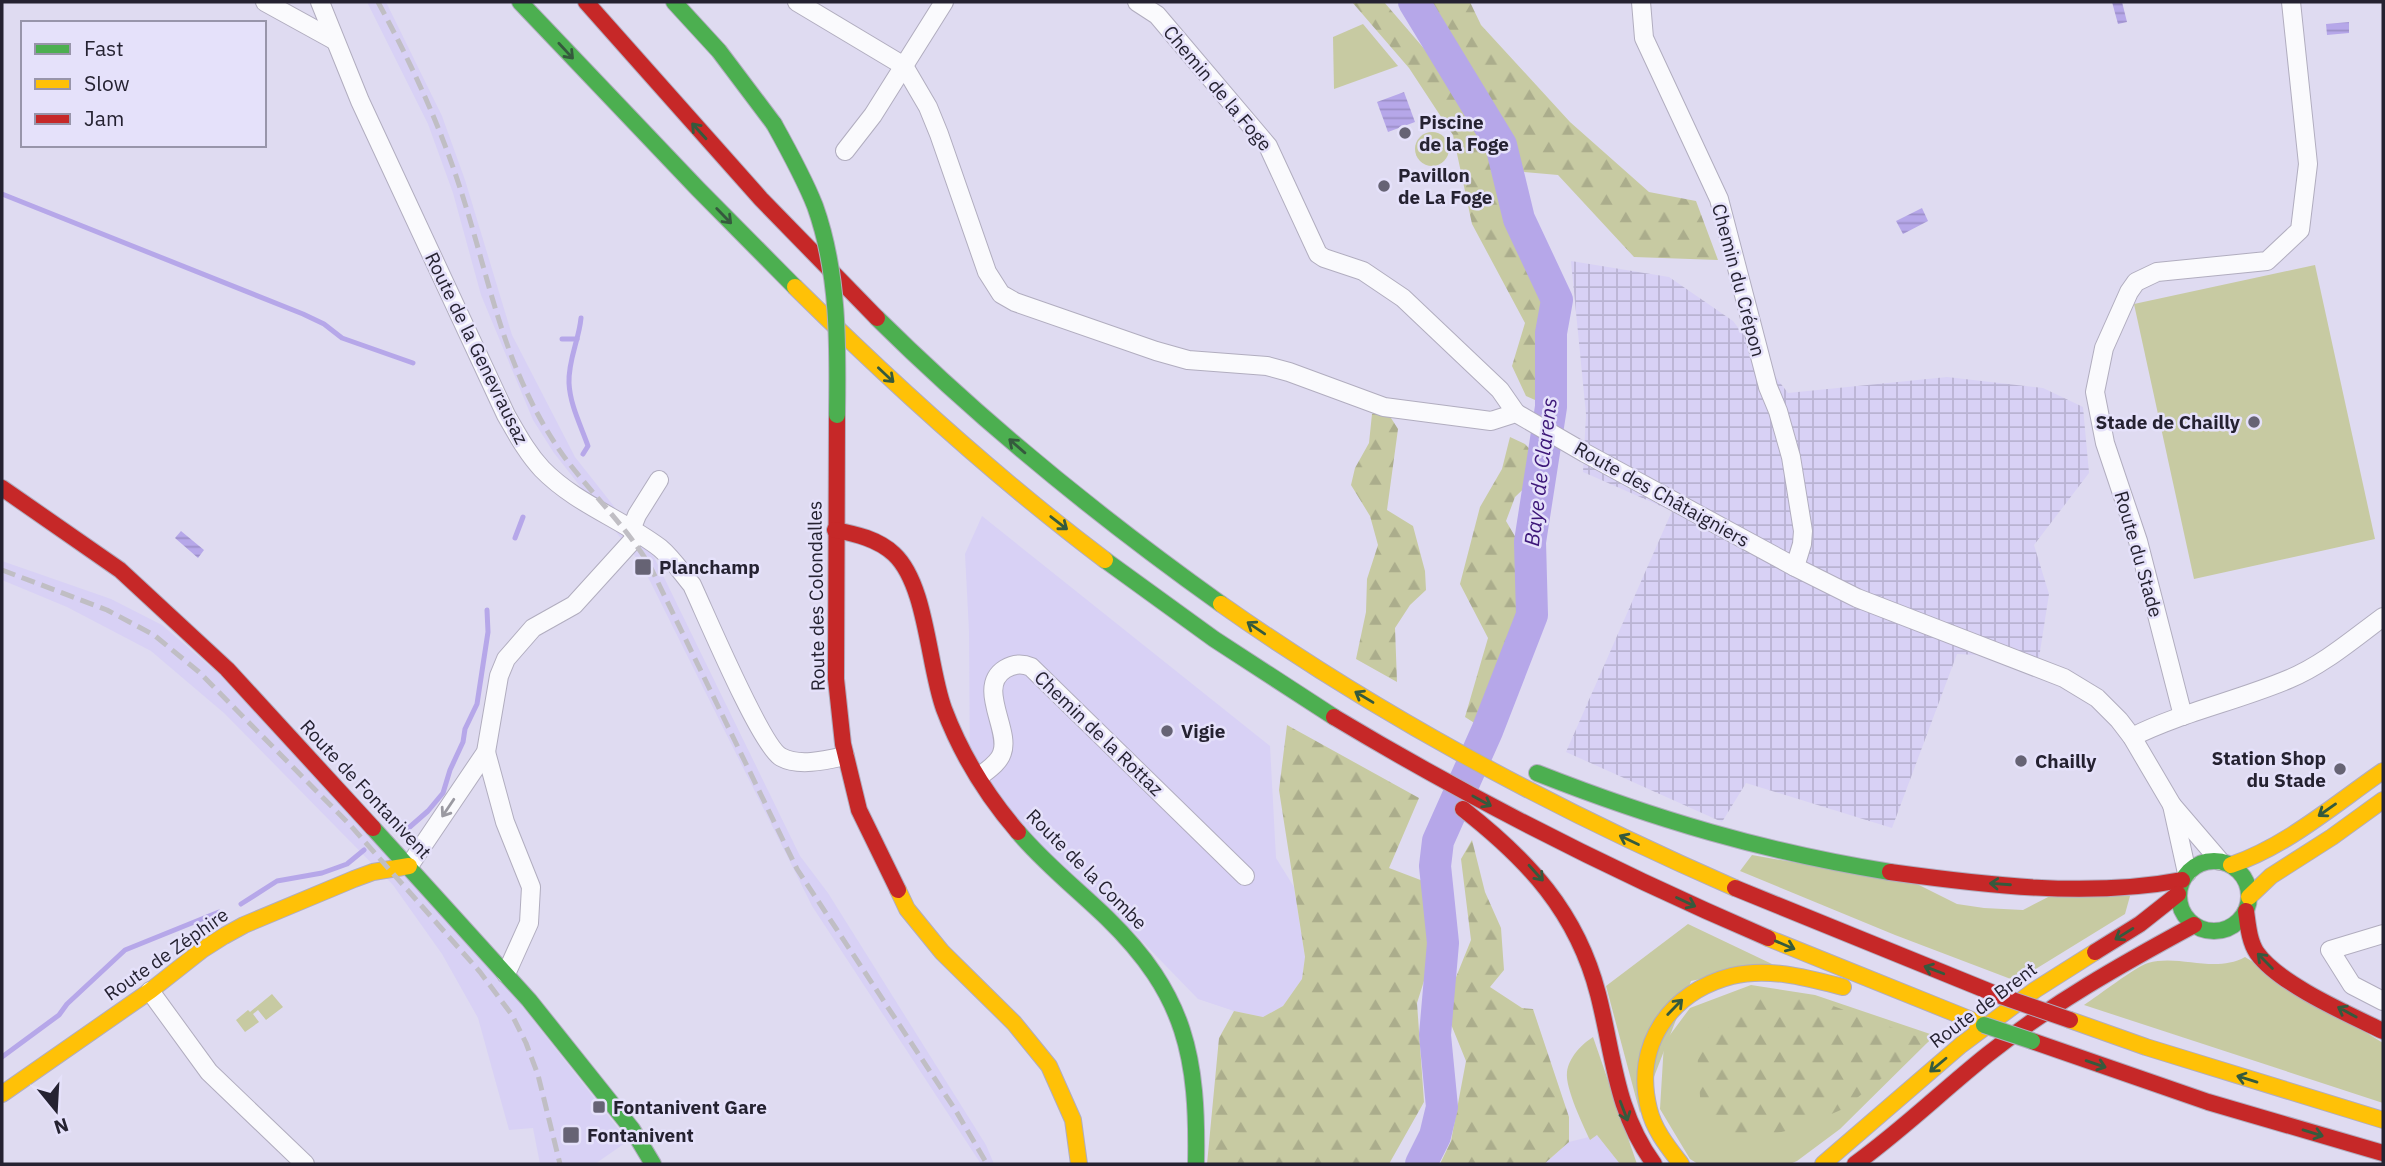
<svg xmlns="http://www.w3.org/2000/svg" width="2385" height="1166" font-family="'IBM Plex Sans',sans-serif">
<defs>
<pattern id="industrial-grid" width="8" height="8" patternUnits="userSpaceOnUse" patternTransform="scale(1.75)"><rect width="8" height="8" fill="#d8d1f5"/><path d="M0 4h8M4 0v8" fill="none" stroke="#b9b3d2"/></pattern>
<pattern id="forest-firs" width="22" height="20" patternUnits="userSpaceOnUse" patternTransform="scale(1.75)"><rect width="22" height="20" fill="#c7caa2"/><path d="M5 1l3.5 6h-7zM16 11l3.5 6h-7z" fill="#abad8c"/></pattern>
<pattern id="water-rules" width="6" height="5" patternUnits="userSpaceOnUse" patternTransform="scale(1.75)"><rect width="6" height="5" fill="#b6a7e9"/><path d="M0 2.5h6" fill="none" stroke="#9c8fc8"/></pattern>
</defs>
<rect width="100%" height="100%" fill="#dfdbf1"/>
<g fill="#d8d1f5">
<polygon points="367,2 386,2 442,116 465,180 512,335 575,457 654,557 800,856 828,893 986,1145 994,1164 981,1164 812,906 650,581 635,556 554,453 533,420 481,295 453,193 428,124"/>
<polygon points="982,516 1270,746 1276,858 1294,887 1305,958 1302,979 1283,1006 1263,1017 1234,1011 1198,999 1132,931 970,781 969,631 965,554"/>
<polygon points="2,561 111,599 162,625 220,675 497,974 628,1141 595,1164 540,1164 533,1128 509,1130 478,1018 442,954 393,885 224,713 151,651 67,607 2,580"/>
<polygon points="1597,1135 1620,1164 1544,1164 1569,1142"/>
</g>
<polygon fill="url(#industrial-grid)" points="1571,261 1669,277 1733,321 1788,393 1947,377 2043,388 2083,407 2089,473 2034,545 2049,594 2039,658 1957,654 1892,828 1746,783 1722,822 1566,752 1672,511 1583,472 1586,414"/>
<g fill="#c7caa2">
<polygon points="1363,24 1398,66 1334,89 1333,37"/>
<circle cx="1432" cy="149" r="17"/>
<polygon points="2315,265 2375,539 2194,579 2134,304"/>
<polygon points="1752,855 1917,884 1957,904 1984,908 2023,910 2054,894 2130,896 2125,914 2016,981 1895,935 1740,871"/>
<polygon points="1688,924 1772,964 1691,981 1640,1113 1606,986"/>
<path d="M2245,957l138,86v60l-299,-98c14,-9 51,-38 64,-42 32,-9 66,11 97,-6z"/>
<polygon points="1751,985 1815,995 1939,1037 1929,1041 1840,1129 1797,1161 1790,1164 1698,1164 1690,1159 1660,1109 1664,1043 1690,1008"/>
<polygon points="272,994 283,1007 266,1020 258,1010 253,1014 259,1022 245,1032 236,1020 248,1010 250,1012"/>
<path d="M1593,1037l44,127h-17l-23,-29 -7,5c-7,-15 -25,-52 -23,-68 2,-15 15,-28 26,-35z"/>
</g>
<g fill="url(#forest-firs)">
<polygon points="1352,2 1384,2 1433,59 1424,29 1411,2 1470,2 1481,25 1570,122 1649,192 1696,201 1718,260 1634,257 1558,175 1514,171 1491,146 1491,171 1519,219 1557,300 1551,333 1551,407 1526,396 1512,366 1525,323 1472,224 1453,135 1409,68"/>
<polygon points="1384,407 1398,429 1387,510 1413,526 1425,571 1426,590 1410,605 1395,628 1397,682 1356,659 1366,612 1367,579 1378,545 1370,516 1351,485 1355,468 1369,443 1372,414"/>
<polygon points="1510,437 1525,444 1536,456 1534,479 1515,497 1506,521 1523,550 1524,576 1532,615 1487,731 1465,717 1488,638 1460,584 1480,507 1502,469"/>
<polygon points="1287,725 1419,798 1389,868 1431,884 1429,965 1417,1003 1424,1102 1389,1164 1207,1164 1219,1038 1234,1011 1263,1017 1283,1006 1302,979 1305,957 1279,790"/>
<polygon points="1472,840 1485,892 1501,928 1504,970 1490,987 1522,1008 1533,1009 1569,1117 1569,1142 1544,1164 1440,1164 1451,1141 1466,1061 1444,1007 1471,940 1461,859"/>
<polygon points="1762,997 1814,999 1929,1041 1843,1109 1799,1128 1751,1139 1719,1133 1701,1111 1696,1035"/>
</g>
<g fill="url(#water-rules)">
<polygon points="2112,2 2122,2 2127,22 2118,24"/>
<polygon points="2349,22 2349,33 2327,35 2326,24"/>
<polygon points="1404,92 1415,122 1388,132 1377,102"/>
<polygon points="1922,208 1928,221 1903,234 1896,221"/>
<polygon points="181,531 204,550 198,558 175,538"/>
</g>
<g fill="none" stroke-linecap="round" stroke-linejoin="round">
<g stroke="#b6a7e9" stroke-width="5">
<polyline points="2,194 303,314 324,324 342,338 413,363"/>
<path d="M581,318c-2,22 -13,42 -12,65 1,22 12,43 19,63l-5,8"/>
<polyline points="562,339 577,339"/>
<polyline points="515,538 523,517"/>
<polyline points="404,832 428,811 443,793 450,770 463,742 465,729 477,704 488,632 487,610"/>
<polyline points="241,904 277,881 322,873 336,868 347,864 364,850"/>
<polyline points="2,1057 59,1015 67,1004 125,950 219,912"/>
</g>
<polyline stroke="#b6a7e9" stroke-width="32" points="1414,2 1501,145 1519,219 1557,300 1551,333 1551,407 1530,542 1532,615 1487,731 1438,841 1435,866 1443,943 1435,1035 1442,1107 1435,1136 1421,1164"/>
<defs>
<g id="street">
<polyline points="265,2 334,40"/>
<path d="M320,2l40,99 146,314c11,19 21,38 36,54 34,35 80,50 118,79 12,10 22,25 32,37 14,30 69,161 89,172 18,10 46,3 64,-1"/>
<polyline points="797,2 904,66 928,107 939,134 987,272 1001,294 1015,302 1156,351 1188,360 1267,366 1289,372 1384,407 1491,421 1516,413 1585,453 1795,567 1857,598 2064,678 2097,698 2119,720 2132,737 2172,805 2220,861"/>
<polyline points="1137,2 1157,15 1268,146 1318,254 1324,258 1363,271 1403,298 1500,390 1516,413"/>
<polyline points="1641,2 1644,38 1719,199 1768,387 1778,411 1791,457 1803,531 1802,544 1795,567"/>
<polyline points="845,151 873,115 944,2"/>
<polyline points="631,530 637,515 659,480"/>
<polyline points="2183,716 2138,541 2105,443 2095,392 2104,348 2129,292 2136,282 2157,272 2267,261 2300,230 2308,164 2291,2"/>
<path d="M2132,737c50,-25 105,-36 157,-58 34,-14 64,-40 94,-62"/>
<polyline points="486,752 505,822 531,887 529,923 506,974"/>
<path d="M979,777c7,-6 20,-14 23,-24 9,-23 -26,-66 3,-84 8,-5 17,-6 26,-2l214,209"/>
<polyline points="2172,805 2187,873"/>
<polyline points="409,866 486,752 499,676 506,659 533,628 574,605 633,540 636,533"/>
<polyline points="2383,934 2330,950 2352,985 2383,1001"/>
<polyline points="150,991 209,1072 305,1164"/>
</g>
<g id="fast">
<polyline points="520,2 698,189 795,287"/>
<polyline points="674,2 719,51 774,124"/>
<path d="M877,318c106,105 222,199 344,286"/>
<polyline points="1105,560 1214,639 1334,717"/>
<path d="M1537,773c117,46 228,79 353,99"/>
<polyline points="373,828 529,1000 632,1129 653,1164"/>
<path d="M1018,832c27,32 59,57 89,86 79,77 91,139 89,246"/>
<circle cx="2214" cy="896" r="35"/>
</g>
<g id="slow">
<path d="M795,287c98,97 200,190 310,273"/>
<path d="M1221,604c160,113 335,206 514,284"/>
<path d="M2231,865c56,-19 104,-61 152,-94"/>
<polyline points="898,890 907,909 942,952 1014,1023 1049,1066 1073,1120 1079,1164"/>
<polyline points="2249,897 2271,876 2332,837 2383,800"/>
<polyline points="1768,938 1984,1025"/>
<polyline points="2070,1020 2146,1047 2383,1120"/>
<polyline points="2,1094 150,991 202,950 224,936 244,925 354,879 373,872 409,866"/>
<path d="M1681,1164c-13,-17 -27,-34 -32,-55 -16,-64 21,-117 83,-133 37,-9 76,2 111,11"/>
<polyline points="1823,1164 1961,1045 2035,990 2095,952"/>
</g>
<g id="jam">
<polyline points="586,2 761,199 877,318"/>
<polyline points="837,415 836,679 843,744 859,810 898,890"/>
<polyline points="2,488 120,570 227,669 373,828"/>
<path d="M835,530c21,4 43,9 59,24 33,31 34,112 50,155 17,45 43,87 74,123"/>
<path d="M1334,717c140,84 285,157 434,221"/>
<path d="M1463,809c65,51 114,103 135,185 16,62 17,116 56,170"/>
<path d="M1890,872c94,13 198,26 292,8"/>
<polyline points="1735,888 1998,995"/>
<path d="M2246,911c2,14 3,30 11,42 22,31 91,61 126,78"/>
<polyline points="2095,952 2140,924 2178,894"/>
<polyline points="2032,1041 2208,1102 2383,1153"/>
<path d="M1855,1164c46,-33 87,-73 132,-109 64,-51 135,-91 207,-130"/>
</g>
</defs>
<use href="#street" stroke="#b1adbf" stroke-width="20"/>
<use href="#fast" stroke="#b1adbf" stroke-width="18"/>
<use href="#slow" stroke="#b1adbf" stroke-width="18"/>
<use href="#jam" stroke="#b1adbf" stroke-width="18"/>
<use href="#street" stroke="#fafafd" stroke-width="18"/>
<use href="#fast" stroke="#4caf50" stroke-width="16"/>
<use href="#slow" stroke="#ffc107" stroke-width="16"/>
<use href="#jam" stroke="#c62828" stroke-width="16"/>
<g stroke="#c0bec4" stroke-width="5" stroke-dasharray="14 7" stroke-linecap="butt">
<path d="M378,2c33,61 62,123 83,189 21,64 34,131 62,193 12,27 27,54 45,78 27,35 59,66 82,104l147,303 159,242 31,53"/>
<polyline points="2,570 107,610 154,635 199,672 351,826 480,972 512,1015 526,1043 538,1075 560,1164"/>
</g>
<defs>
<g id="fast-bridge">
<path d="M774,124c15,27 30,54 41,82 24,67 23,139 22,209"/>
<polyline points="1984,1025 2032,1041"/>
</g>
<polyline id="jam-bridge" points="1998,995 2070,1020"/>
</defs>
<use href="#fast-bridge" stroke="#b1adbf" stroke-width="18" stroke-linecap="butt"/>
<use href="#jam-bridge" stroke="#b1adbf" stroke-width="18" stroke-linecap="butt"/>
<use href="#fast-bridge" stroke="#4caf50" stroke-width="16"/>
<use href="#jam-bridge" stroke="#c62828" stroke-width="16"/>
</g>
<defs><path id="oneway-shaft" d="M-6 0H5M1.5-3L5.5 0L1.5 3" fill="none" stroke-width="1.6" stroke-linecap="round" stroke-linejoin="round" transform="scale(1.75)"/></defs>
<g stroke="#355a3d">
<use href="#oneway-shaft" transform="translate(566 51) rotate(47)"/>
<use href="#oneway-shaft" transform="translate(699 131) rotate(-132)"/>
<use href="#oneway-shaft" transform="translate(724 216) rotate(46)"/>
<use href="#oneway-shaft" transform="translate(886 375) rotate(43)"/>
<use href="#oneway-shaft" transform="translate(1017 446) rotate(-139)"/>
<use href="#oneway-shaft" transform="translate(1059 523) rotate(38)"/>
<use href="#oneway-shaft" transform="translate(1256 628) rotate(-146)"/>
<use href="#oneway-shaft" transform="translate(1364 697) rotate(-149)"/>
<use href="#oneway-shaft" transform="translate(1482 801) rotate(29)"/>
<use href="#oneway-shaft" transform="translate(2327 810) rotate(145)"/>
<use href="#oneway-shaft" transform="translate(1629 840) rotate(-154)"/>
<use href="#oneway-shaft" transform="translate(1536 873) rotate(48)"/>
<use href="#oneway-shaft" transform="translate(2000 884) rotate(-176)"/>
<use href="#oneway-shaft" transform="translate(1686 902) rotate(25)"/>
<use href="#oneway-shaft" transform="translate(2124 934) rotate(148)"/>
<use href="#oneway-shaft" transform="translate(1785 945) rotate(23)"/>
<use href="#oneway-shaft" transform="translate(2265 961) rotate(-135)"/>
<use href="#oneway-shaft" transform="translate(1934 970) rotate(-159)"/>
<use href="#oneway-shaft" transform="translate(1675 1007) rotate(-46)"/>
<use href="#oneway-shaft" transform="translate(2347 1012) rotate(-151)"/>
<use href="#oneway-shaft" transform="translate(2096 1064) rotate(19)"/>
<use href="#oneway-shaft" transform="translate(1938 1065) rotate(140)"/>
<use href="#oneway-shaft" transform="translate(2247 1079) rotate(-163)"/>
<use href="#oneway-shaft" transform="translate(1624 1111) rotate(69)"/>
<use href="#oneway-shaft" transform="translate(2313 1133) rotate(17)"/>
</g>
<use stroke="#9a99a1" href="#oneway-shaft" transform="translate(448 808) rotate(124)"/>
<g fill="#666374" stroke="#e5e1fa" stroke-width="2.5">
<circle cx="1405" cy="133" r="7"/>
<circle cx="1384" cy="186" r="7"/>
<circle cx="2254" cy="422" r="7"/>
<rect x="634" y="558" width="18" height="18" rx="3.5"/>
<circle cx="1167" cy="731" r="7"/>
<circle cx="2021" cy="761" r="7"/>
<circle cx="2340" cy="769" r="7"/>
<rect x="592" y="1100" width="14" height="14" rx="3.5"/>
<rect x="562" y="1126" width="18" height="18" rx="3.5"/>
</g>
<g text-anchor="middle" stroke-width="5" stroke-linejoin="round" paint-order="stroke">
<g font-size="19" fill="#252231" stroke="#e5e1fa">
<text transform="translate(1218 88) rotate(50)" y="7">Chemin de la Foge</text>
<text transform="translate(1739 280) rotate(75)" y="7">Chemin du Crépon</text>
<text transform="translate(477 348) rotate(64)" y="7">Route de la Genevrausaz</text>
<text transform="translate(1662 494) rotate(29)" y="7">Route des Châtaigniers</text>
<text transform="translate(2139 554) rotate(74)" y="7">Route du Stade</text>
<text transform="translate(816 596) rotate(-91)" y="7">Route des Colondalles</text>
<text transform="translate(1099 733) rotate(44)" y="7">Chemin de la Rottaz</text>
<text transform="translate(366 789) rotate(47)" y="7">Route de Fontanivent</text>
<text transform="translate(1087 869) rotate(45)" y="7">Route de la Combe</text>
<text transform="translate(166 954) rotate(-35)" y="7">Route de Zéphire</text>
<text transform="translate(1983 1005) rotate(-37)" y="7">Route de Brent</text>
</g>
<g font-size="19" font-weight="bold" fill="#252231" stroke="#e5e1fa" text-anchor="start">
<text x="1419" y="129">Piscine<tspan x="1419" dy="22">de la Foge</tspan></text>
<text x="1398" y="182">Pavillon<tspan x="1398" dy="22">de La Foge</tspan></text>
<text x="2240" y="429" text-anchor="end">Stade de Chailly</text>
<text x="659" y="574">Planchamp</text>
<text x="1181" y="738">Vigie</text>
<text x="2326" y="765" text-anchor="end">Station Shop<tspan x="2326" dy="22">du Stade</tspan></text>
<text x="2035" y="768">Chailly</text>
<text x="613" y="1114">Fontanivent Gare</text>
<text x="587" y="1142">Fontanivent</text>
</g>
<g font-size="21" font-style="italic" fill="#3d1779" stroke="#e5e1fa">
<text transform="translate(1541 472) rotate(-83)" y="7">Baye de Clarens</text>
</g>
</g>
<rect width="2385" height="1166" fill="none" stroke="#252231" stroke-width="7"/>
<rect x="21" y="21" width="245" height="126" fill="#e5e1fa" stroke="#9895aa" stroke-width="2"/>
<rect x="35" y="44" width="35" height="10" fill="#4caf50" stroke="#9895aa" stroke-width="2"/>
<text x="84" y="56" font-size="21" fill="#252231">Fast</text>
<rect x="35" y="79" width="35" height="10" fill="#ffc107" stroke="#9895aa" stroke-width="2"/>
<text x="84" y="91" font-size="21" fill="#252231">Slow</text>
<rect x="35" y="114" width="35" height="10" fill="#c62828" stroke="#9895aa" stroke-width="2"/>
<text x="84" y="126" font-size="21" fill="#252231">Jam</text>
<g transform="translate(56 1110) rotate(162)" stroke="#e5e1fa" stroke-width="5" paint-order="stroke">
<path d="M0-5L12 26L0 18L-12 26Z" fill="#252231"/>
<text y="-10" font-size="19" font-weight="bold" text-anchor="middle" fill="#252231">N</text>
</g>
</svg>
